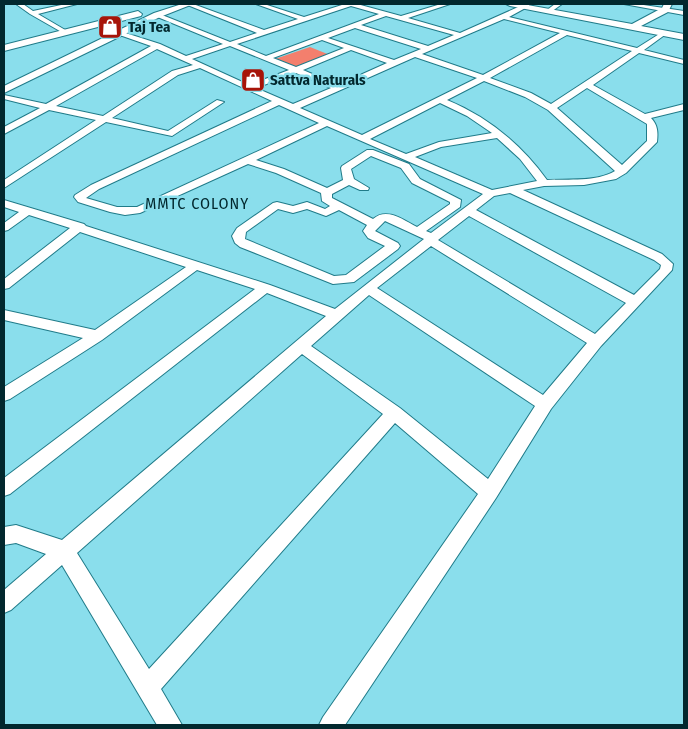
<svg xmlns="http://www.w3.org/2000/svg" width="688" height="729" font-family="'Fira Sans Condensed',sans-serif">
<rect width="100%" height="100%" fill="#8adeec"/>
<polygon fill="#f37f6d" points="310,47 330,55 293,69 272,60"/>
<g fill="none" stroke-linecap="round" stroke-linejoin="round">
<defs>
<g id="minor">
<polygon points="16,4 23,4 33,11 66,4 77,4 38,14 67,31 68,32 65,34 30,14"/>
<path d="M185,4h8l71,26 34,-11 -42,-15h8l40,13 41,-13h12l44,12 40,-12h9l-42,14 52,15 65,-29h4v2l-20,11 128,31 27,-17 2,1v2l-22,16 40,10v4l-45,-11 -46,32 52,29 39,-10v6l-33,8c7,7 7,15 6,24l-31,31 -10,6 -32,6 -40,1 -21,4 139,64 11,10 -1,6 -71,76 -50,63 -55,89 -151,227h-26l4,-8 155,-223 -83,-71 -234,266 21,36h-25l-95,-160 -51,45 -7,3v-23l42,-36 -30,-11 -12,2v-18l12,-2 46,15 264,-224 -59,-23 -257,201 -6,2v-18l251,-189 -58,-19 -95,70 -92,59 -6,2v-14l79,-49 -79,-18v-10l91,20 91,-63 -106,-35 -71,56 -5,1v-10l66,-51 -41,-13 -21,15 -4,1v-8l15,-11 -15,-5v-7l80,24 2,2 184,59 65,24 89,-70 -39,-18 -10,10 23,12 2,3 -2,3 -44,33 -21,2 -93,-37 -5,-4 -3,-7 5,-8 36,-25 4,-1 16,4 14,-4 18,7 5,-3 -8,-5 -1,-8 -45,-20 -28,-9 -108,49 -15,2 -15,-3 -32,-10 -4,-5 1,-2 16,-10 181,-84 -72,-33 -22,7 -66,43 56,13 49,-31 7,2 -52,34 -66,-14 -102,66v-8l92,-60 -47,-10 -45,24v-7l36,-19 -36,-9v-4l42,9 105,-58 -40,-14 -1,-1 3,-2 47,15 26,12 37,-12 -68,-28 -1,-1 3,-2 73,29 27,-9zM351,6l28,8 -113,42 -29,-12zM386,16l68,19 -26,11 -67,-21zM504,19l56,14 -77,42 -61,-21zM355,28l66,21 -27,11 -66,-22zM567,35l65,16 -81,53 -20,-11 -41,-15zM322,40l22,8 -48,19 -23,-9zM230,46l59,24 -40,15 -57,-26zM157,49l36,16 -21,6 -69,45 -47,-10zM351,50l36,13 -49,22 -35,-15zM415,57l62,21 -115,57 -62,-27zM296,73l35,15 -38,16 -37,-16zM484,81l41,16 23,13 67,61c-19,11 -46,8 -68,9 -26,-36 -59,-63 -100,-80zM587,88l60,36v17l-25,24 -65,-57zM440,103l27,13 25,17 -53,9 -33,12 -36,-15zM279,105l40,18 -182,84h-20l-31,-9 13,-9zM327,126l156,68 -52,39 -5,-2 34,-24 1,-7 -41,-21 -11,-15 -36,-14h-6l-25,16 -1,2 2,12 -16,8 -43,-19 -28,-9zM497,138l23,21 17,22 -45,9 -77,-33 26,-10zM371,156l30,12 11,15 38,19v2l-33,23c-14,-7 -30,-20 -44,-8l-41,-21v-4l17,-9 11,5h8l1,-2 -15,-9 -3,-10zM510,193l144,67 7,5 -1,4 -26,26 -158,-85 18,-14zM278,209l15,4 14,-4 19,7 13,-6 28,15 -4,6 5,7 17,8 -39,29 -12,1 -89,-37 1,-7zM469,216l157,87 -31,31 -157,-94zM431,246l156,97 -44,52 -166,-107zM369,295l166,111 -47,73 -88,-71 -89,-62zM302,354l81,60 -234,255 -72,-116z"/>
<polygon points="555,4 562,4 551,12 547,12 547,10"/>
<polygon points="624,4 637,4 684,11 684,15"/>
</g>
<g id="tertiary">
<polygon points="182,4 193,4 160,17 4,93 4,86 154,13"/>
<polygon points="506,4 522,4 632,24 662,8 664,4 672,4 668,12 641,26 684,34 684,40 510,6"/>
<polygon points="138,11 142,14 141,16 4,51 4,45"/>
</g>
</defs>
<use href="#minor" stroke="#207b89" stroke-width="2"/>
<use href="#tertiary" stroke="#207b89" stroke-width="2"/>
<use href="#minor" fill="#fff" fill-rule="evenodd"/>
<use href="#tertiary" fill="#fff" fill-rule="evenodd"/>
</g>
<defs>
<symbol id="shop-square" viewBox="-11 -11 22 22"><rect x="-9" y="-9" width="18" height="18" rx="4" fill="#a71409" stroke="#8adeec"/><path d="M-5-2.5h2.3a2.7 3.5 0 0 1 5.4 0H5L5.5 6h-11ZM-1.5-2.5h3a1.5 2.3 0 0 0-3 0Z" fill="#fff"/></symbol>
</defs>
<g fill-rule="evenodd">
<use href="#shop-square" x="96" y="13" width="28" height="28"/>
<use href="#shop-square" x="239" y="66" width="28" height="28"/>
</g>
<g text-anchor="middle" stroke-width="5" stroke-linejoin="round" paint-order="stroke">
<g font-size="15" font-weight="bold" fill="#02282e" stroke="#8adeec" text-anchor="start">
<text x="128" y="32">Taj Tea</text>
<text x="270" y="85">Sattva Naturals</text>
</g>
<g font-size="16" letter-spacing="1" fill="#02282e" stroke="#8adeec">
<text x="197" y="209">MMTC COLONY</text>
</g>
</g>
<rect width="688" height="729" fill="none" stroke="#02282e" stroke-width="10"/>
</svg>
